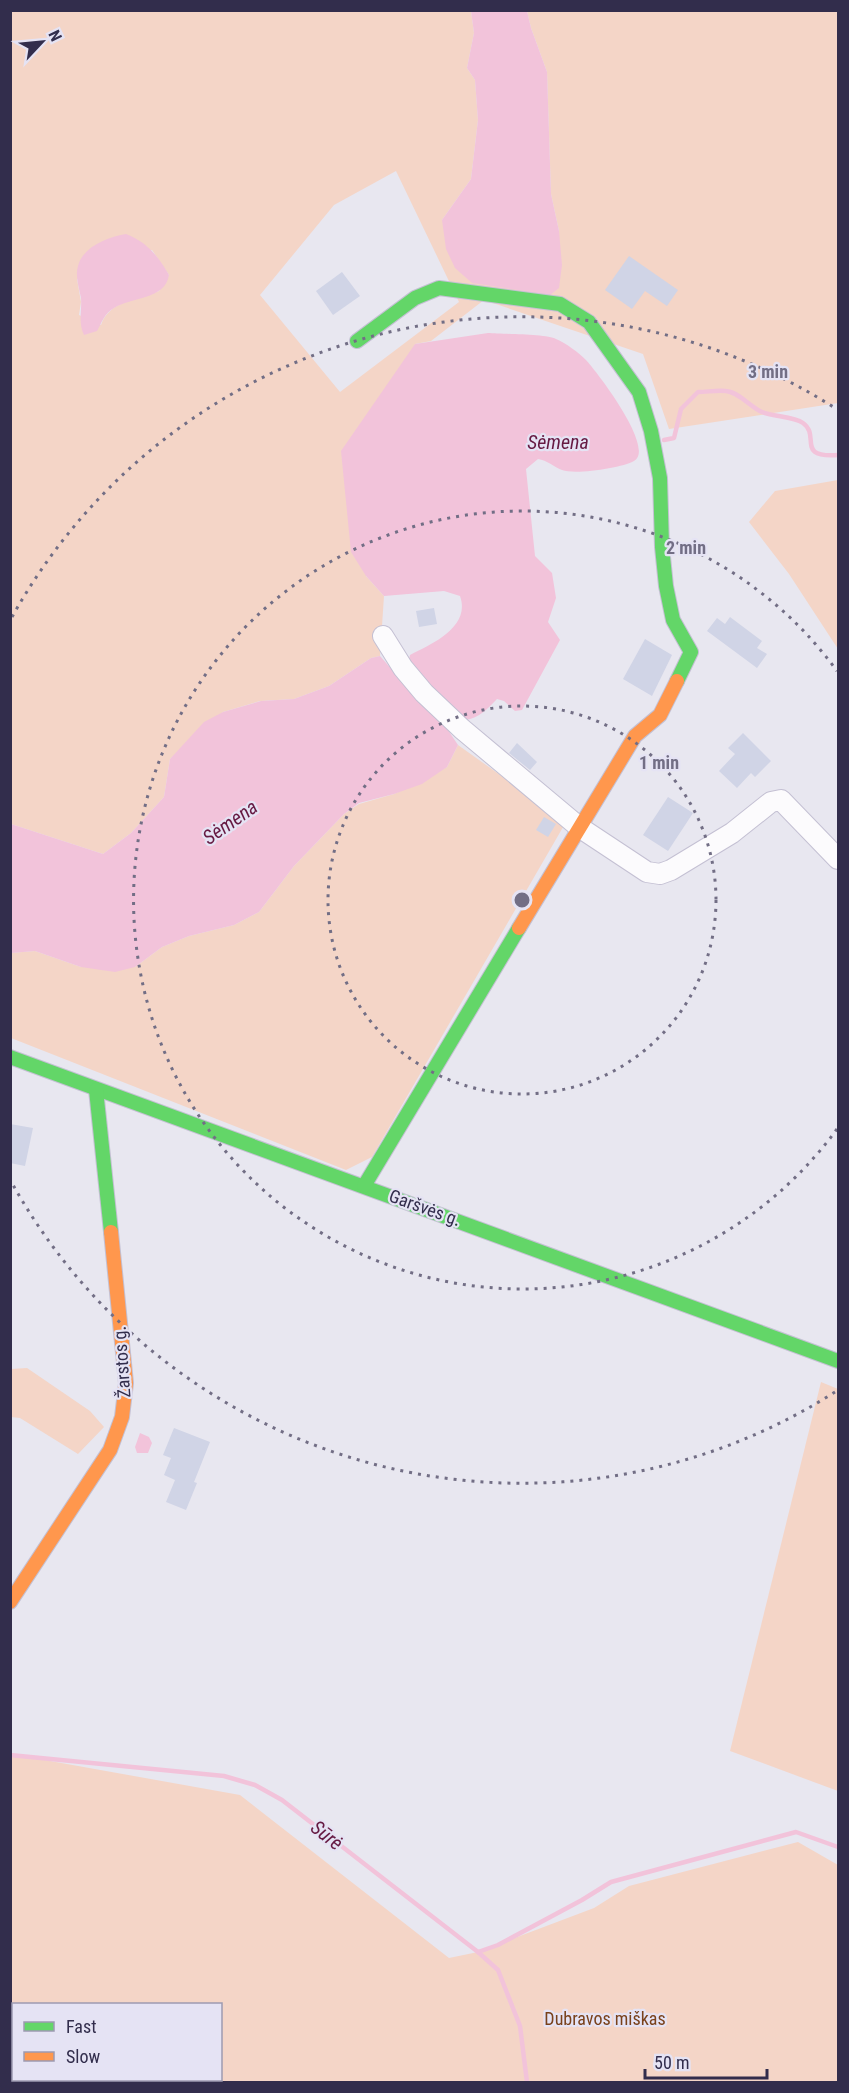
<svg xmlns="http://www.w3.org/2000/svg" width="849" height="2093" font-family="'Roboto Condensed',sans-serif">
<rect width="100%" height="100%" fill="#e8e7f0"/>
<g fill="#f4d5c7" fill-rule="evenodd">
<path d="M11,11h460l3,22 -7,35 8,12 3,40 -7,59 -29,41 117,11 -8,-37 -4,-122 -16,-44 -4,-17h311v392l-169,26 -26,-75 -159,-54 -53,41 -16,3 -49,232 18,20 -4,60 -9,2 -42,28 -35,13 -34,2 -37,11 -53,47 -6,38 -33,36 -28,21 -92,-30zM396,171l63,131 -119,90 -80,-97 74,-90zM152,250l17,25 -10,16c-21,8 -50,10 -58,34l-22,-10 2,-13 -4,-23z"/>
<polygon points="838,480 838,649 789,574 749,522 775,491"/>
<polygon points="458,745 566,822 372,1157 346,1170 11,1038 10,953 35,951 81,967 135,967 162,947 189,936 234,925 259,912 294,866 344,814 359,804 394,794 447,767"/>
<polygon points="27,1368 90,1411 104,1427 78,1454 20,1418 11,1417 11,1369"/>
<polygon points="821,1382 838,1389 838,1791 730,1751"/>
<path d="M11,1754l229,41 209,163 29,-6 116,-44 35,-22 169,-44 40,23v217h-827zM220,2004v76h-206v-76z"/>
</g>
<g fill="#f2c3da">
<polygon points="471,11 527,11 531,28 547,72 551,194 559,231 562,265 559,288 550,295 472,283 455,268 446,249 442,220 471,179 478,120 475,80 467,68 474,33"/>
<path d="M126,234c21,8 32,22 43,41 -4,25 -38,22 -55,33 -10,6 -12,14 -17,23l-13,4c-6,-13 -2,-23 -3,-37 -2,-10 -6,-22 -3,-32 5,-20 31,-29 48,-32z"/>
<path d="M488,333c13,1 59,1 68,6 10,4 23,14 30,21 12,13 70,89 48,101 -12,7 -59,14 -72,9 -8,-3 -15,-10 -24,-11l-12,10 9,87 17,17 4,25 -8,24 12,18 -38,70 -7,1 -11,-10 -7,-2c-10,10 -17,19 -32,21l-57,-56 2,-9c22,-11 61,-28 50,-59l-16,-5 -60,5 -18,-20 -15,-24 -10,-101 74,-107z"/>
<polygon points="380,656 430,713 444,724 458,745 447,767 422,784 394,794 359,803 344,814 294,866 259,912 234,925 189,936 162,947 135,967 115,972 81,967 35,951 11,953 11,824 103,854 131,833 164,797 170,759 204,722 223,712 261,701 294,699 329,686 371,658"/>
<polygon points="140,1433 149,1437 152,1443 148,1453 137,1453 135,1447"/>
</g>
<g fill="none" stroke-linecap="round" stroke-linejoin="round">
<g stroke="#f2c3da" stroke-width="4.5">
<path d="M664,440l10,-2 7,-29 17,-17c9,0 19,-2 28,-1 13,1 24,16 36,21 12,5 31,4 41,11 18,13 -8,35 35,32"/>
<polyline points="10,1755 224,1776 255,1785 282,1800 478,1952 498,1970 520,2026 527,2082"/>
<polyline points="478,1952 498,1945 582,1900 611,1882 796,1832 838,1847"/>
</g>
</g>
<g fill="#d0d4e6">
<polygon points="629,256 678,290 667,306 645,291 632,309 605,290"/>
<polygon points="342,272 360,296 333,315 316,291"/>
<polygon points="434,608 437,624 419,627 416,611"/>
<polygon points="730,617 762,641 757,648 767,654 757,668 707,631 717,618 725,624"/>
<polygon points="645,639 672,655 652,696 623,679"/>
<polygon points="743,733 771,761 755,777 751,773 737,788 719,771 735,754 728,748"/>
<polygon points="517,743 537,762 530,770 509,753"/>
<polygon points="668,797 693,813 668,851 643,835"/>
<polygon points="544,817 556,824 548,837 536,830"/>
<polygon points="10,1124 33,1128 25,1166 10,1163"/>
<polygon points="174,1428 210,1442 194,1482 197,1483 186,1510 166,1502 175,1480 164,1475 171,1458 163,1455"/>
</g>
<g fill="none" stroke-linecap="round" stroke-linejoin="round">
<defs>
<polyline id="street" points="383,636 403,668 424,693 462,729 579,827 647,872 660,874 671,870 732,833 771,802 781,800 838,859"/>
<g id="fast">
<polyline points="357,341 415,298 439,288 560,304 589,322 639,392 651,431 660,478 662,547 666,586 673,620 691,652 677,681"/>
<polyline points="10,1057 838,1361"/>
<polyline points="96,1090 111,1232"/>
<polyline points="364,1186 519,928"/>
</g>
<g id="slow">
<polyline points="519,928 635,736 660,715 677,681"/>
<polyline points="10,1602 110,1450 122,1417 126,1383 111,1232"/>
</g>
</defs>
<use href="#street" stroke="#c4c0d3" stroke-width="22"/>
<use href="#fast" stroke="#c4c0d3" stroke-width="16"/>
<use href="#slow" stroke="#c4c0d3" stroke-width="16"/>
<use href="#street" stroke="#fcfbfd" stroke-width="20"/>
<use href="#fast" stroke="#63d668" stroke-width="14"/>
<use href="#slow" stroke="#ff974d" stroke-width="14"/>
</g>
<g fill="none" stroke="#726e85" stroke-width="3" stroke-dasharray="3 6">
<circle cx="522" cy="900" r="194"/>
<path d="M837 1129A389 389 0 1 1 837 671"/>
<path d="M835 1392A583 583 0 0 1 12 1183M12 617A583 583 0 0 1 835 408"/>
</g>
<g text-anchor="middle" stroke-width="4.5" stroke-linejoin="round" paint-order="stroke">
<g font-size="18" fill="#322d4c" stroke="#e5e3f4">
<text transform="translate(425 1208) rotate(20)" y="6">Garšvės g.</text>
<text transform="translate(122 1362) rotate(-94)" y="6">Žarstos g.</text>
</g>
<g font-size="18" fill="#79411b" stroke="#e5e3f4">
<text x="605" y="2025">Dubravos miškas</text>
</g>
<g font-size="20" font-style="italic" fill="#661a43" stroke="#e5e3f4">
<text x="558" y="449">Sėmena</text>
<text transform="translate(230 822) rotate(-35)" y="7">Sėmena</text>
<text transform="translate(327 1835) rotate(38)" y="7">Sūrė</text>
</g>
</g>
<circle cx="522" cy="900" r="9" fill="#726e85" stroke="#e5e3f4" stroke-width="3"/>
<g font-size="18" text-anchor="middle" font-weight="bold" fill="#726e85" stroke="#e5e3f4" stroke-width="4.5" stroke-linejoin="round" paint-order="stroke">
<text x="768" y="378">3 min</text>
<text x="686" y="554">2 min</text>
<text x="659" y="769">1 min</text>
</g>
<rect width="849" height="2093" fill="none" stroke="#322d4c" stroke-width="24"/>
<rect x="12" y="2003" width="210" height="78" fill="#e5e3f4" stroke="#9d9ab1" stroke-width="1.5"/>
<rect x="24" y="2022" width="30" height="9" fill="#63d668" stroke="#9d9ab1" stroke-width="1.5"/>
<text x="66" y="2033" font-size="18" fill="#322d4c">Fast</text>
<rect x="24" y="2052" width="30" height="9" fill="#ff974d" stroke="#9d9ab1" stroke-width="1.5"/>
<text x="66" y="2063" font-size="18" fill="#322d4c">Slow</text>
<g transform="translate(42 42) rotate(64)" stroke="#e5e3f4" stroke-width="4.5" paint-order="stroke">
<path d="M0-4.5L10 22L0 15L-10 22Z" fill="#322d4c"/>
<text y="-9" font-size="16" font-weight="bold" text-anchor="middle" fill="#322d4c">N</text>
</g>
<path d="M645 2069v9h122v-9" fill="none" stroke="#322d4c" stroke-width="3"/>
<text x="654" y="2069" font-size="18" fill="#322d4c" stroke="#e5e3f4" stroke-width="4.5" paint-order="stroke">50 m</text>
</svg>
